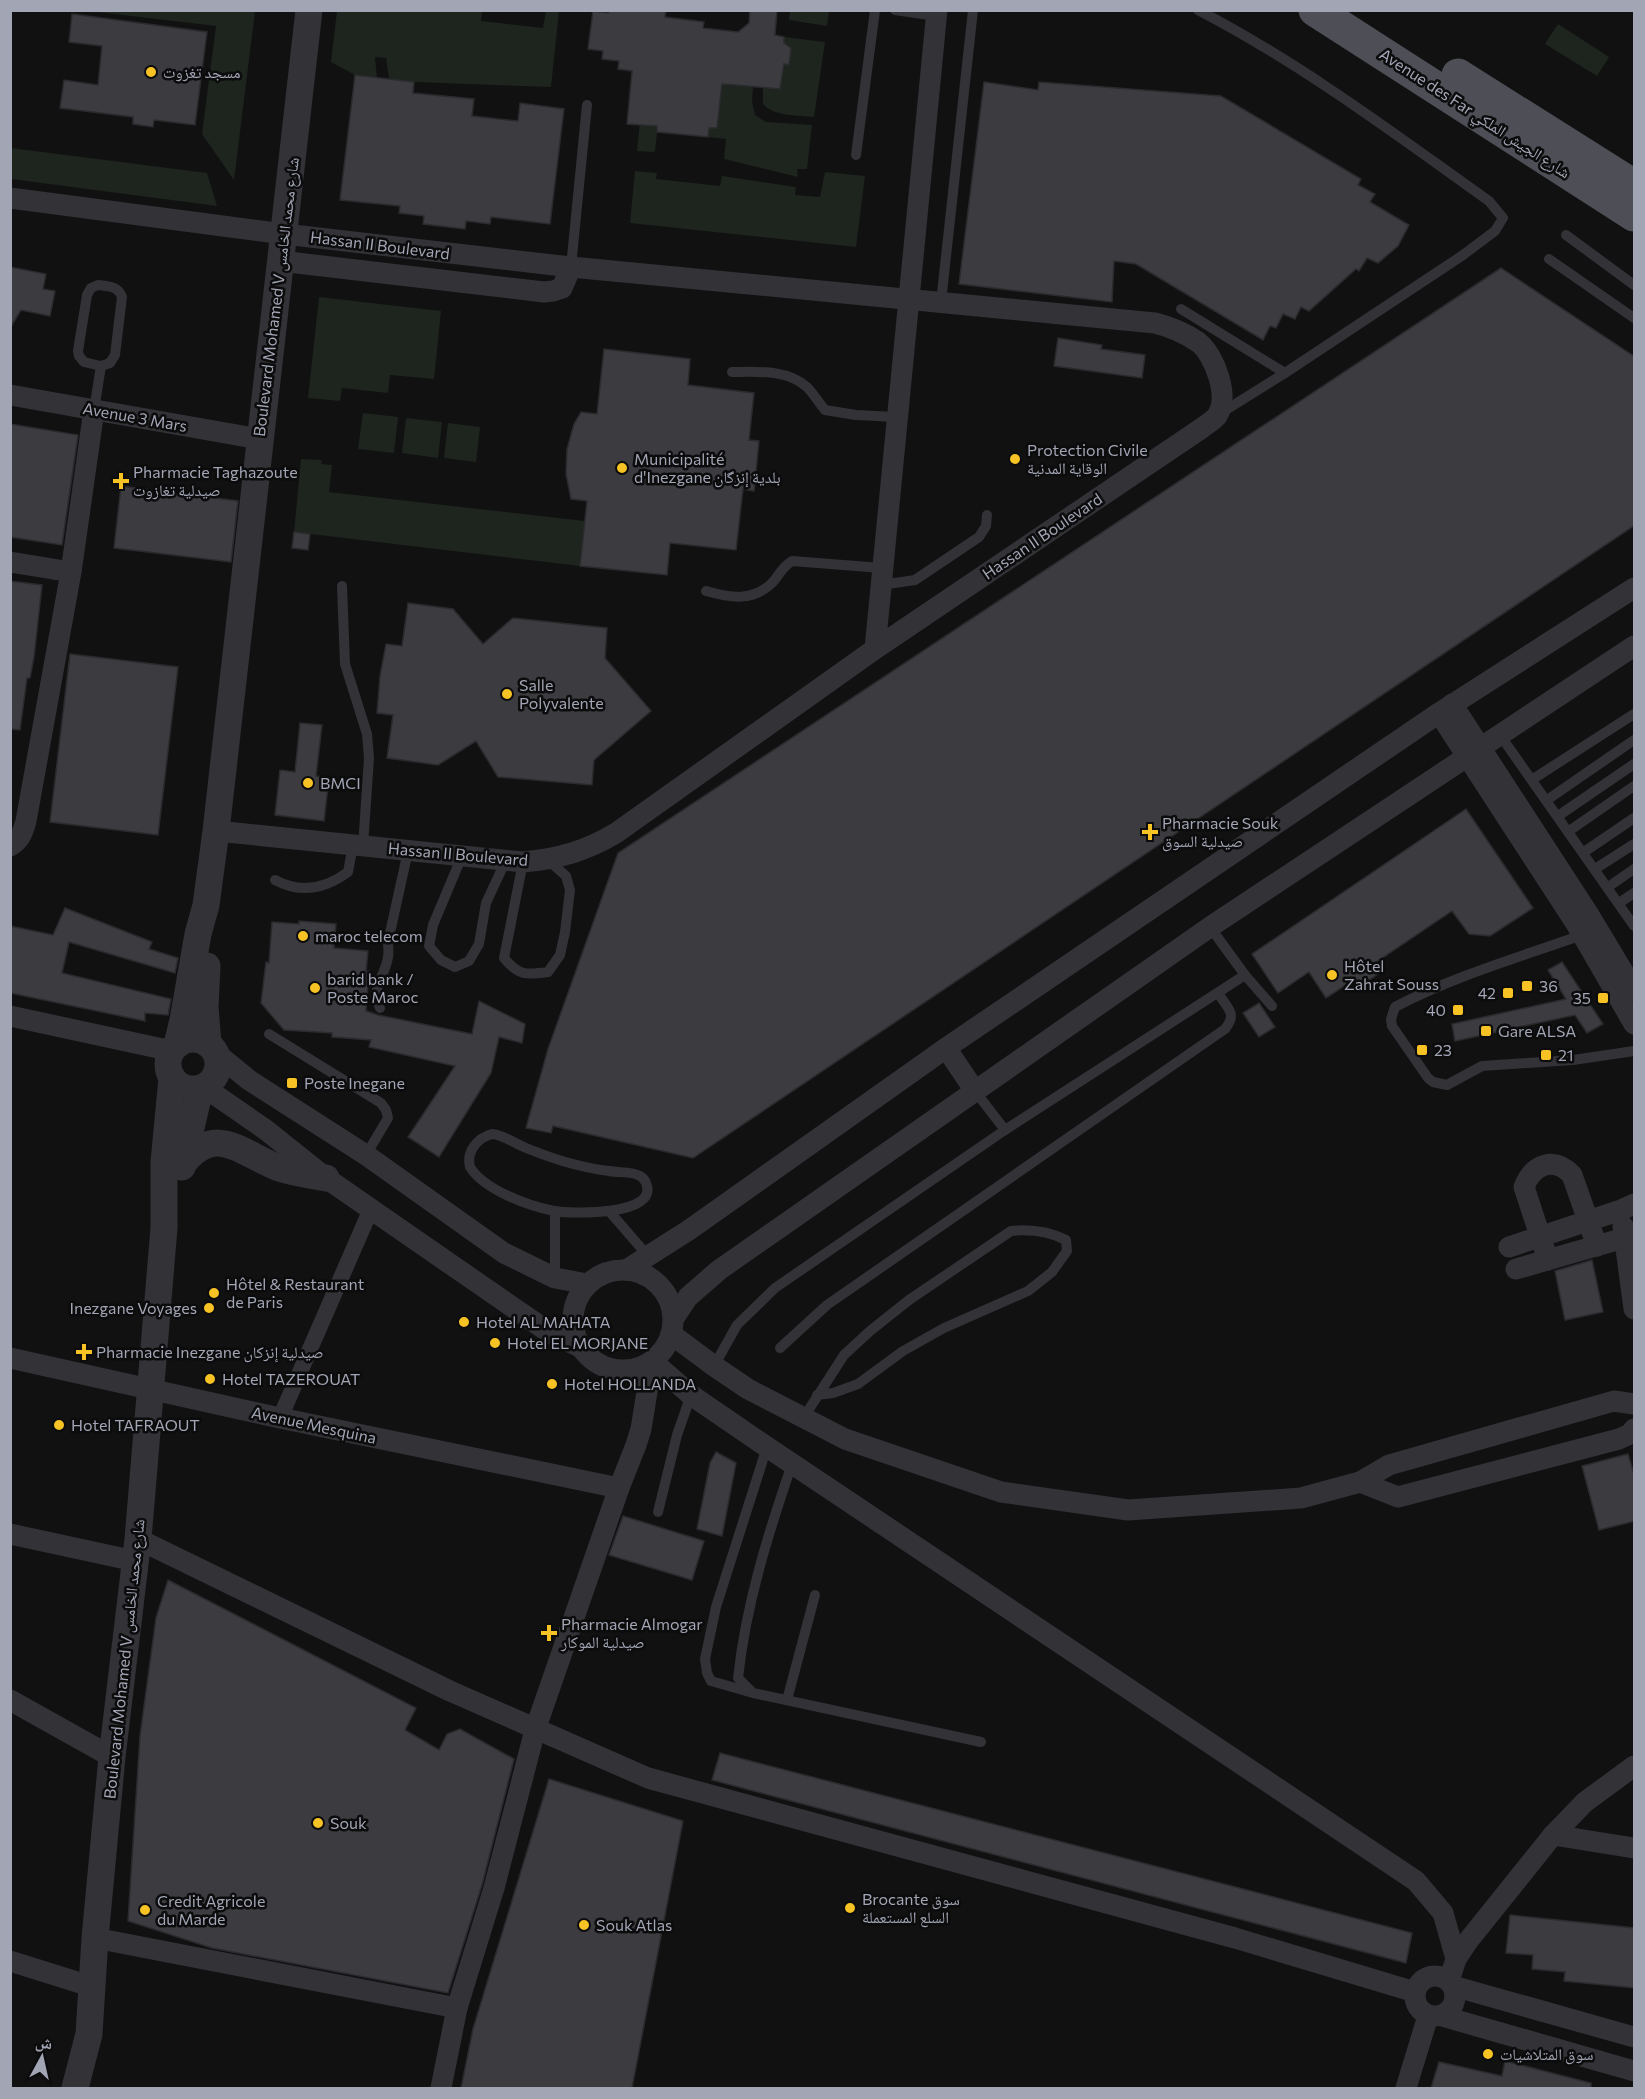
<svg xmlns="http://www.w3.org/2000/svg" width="1645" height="2099" font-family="Commissioner,'Noto Naskh Arabic',sans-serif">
<rect width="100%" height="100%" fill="#111112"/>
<g fill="#1d251e">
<polygon points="89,11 255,11 234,180 202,134 216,26"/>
<polygon points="337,11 482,11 481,21 543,28 546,11 559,11 551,87 414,82 389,79 386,58 375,57 377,78 355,75 331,62"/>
<polygon points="790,11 829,11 827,26 789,20"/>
<polygon points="1558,24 1609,57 1597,76 1545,44"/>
<path d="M784,37l41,5 -11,75c-16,-2 -40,0 -51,-13v-16l17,1 4,-25 5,1 2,-17 -7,-5z"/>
<polygon points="732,56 729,85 753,87 752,101 755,115 766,122 812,125 807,169 797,169 798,177 724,159 726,139 708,137 709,128 717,128 724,66"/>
<polygon points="645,73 658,122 655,152 637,151"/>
<polygon points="11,148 207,173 217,206 11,179"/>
<polygon points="635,171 657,173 656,179 720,186 722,176 796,187 795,195 820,197 825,172 865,176 856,247 630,223"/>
<polygon points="319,297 441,311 434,379 390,375 388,393 342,388 340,401 308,398"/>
<polygon points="363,413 398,417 394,453 358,449"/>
<polygon points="406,418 442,422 438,458 402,453"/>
<polygon points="448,423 480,427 476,462 444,458"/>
<polygon points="301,459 322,460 321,464 332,465 329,492 585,521 580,566 294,532"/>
</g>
<g fill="#3b3b40" stroke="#2b2b2e" stroke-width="1.5">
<polygon points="608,10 666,10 665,17 704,22 703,28 738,32 749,23 750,10 777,10 775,35 784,37 784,43 791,48 789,65 784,64 780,89 722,84 717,128 709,128 708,137 657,132 657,126 627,124 632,71 618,69 619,61 602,59 603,51 588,49 593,11 608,13"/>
<polygon points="72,14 207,32 195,125 154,120 153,127 133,124 133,117 60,108 64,80 98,85 102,46 69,42"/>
<polygon points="355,75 414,82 413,93 474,99 472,116 518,121 520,103 564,109 550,224 491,217 490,224 466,221 465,229 423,224 424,216 399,213 400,206 340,200"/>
<polygon points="984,82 1038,90 1039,82 1221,96 1361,179 1358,185 1375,194 1370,202 1409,225 1398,246 1378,263 1367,258 1359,271 1356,269 1309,311 1301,307 1295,319 1283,314 1276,328 1270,326 1263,340 1136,264 1114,261 1112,302 959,284"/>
<polygon points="10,267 46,274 43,289 55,291 50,316 21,310 10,328"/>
<polygon points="1501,268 1635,357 1635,525 693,1158 553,1126 551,1133 526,1128 548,1049 618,853"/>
<polygon points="1058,338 1102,345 1101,349 1145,355 1142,378 1054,366"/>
<polygon points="604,349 690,359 688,385 754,393 749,440 759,441 754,491 743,489 736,550 670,543 667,575 580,566 587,501 571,499 566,474 567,449 574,424 581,412 597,414"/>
<polygon points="10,424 78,435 62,545 10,537"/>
<polygon points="121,486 238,501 231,562 114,548"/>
<polygon points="294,532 310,534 308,550 292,548"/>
<polygon points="10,581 42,585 34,657 30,678 27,678 20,730 10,729"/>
<polygon points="408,603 453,609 483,644 513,618 607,628 605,658 651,711 594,760 592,785 498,777 476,741 438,765 387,758 393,715 377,713 380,676 386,644 402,646"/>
<polygon points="70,654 178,667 158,835 50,822"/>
<polygon points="300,723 322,725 316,776 329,778 324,821 275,815 280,770 295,772"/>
<polygon points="1466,809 1533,908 1490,936 1469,934 1452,911 1372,965 1378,974 1360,986 1355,979 1326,998 1309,972 1278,993 1252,954"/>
<polygon points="65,908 152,942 149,949 178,958 175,973 69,942 62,973 171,999 168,1015 145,1013 145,1021 10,993 10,926 53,935"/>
<polygon points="299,921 336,924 334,948 368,951 366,972 369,971 366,1011 378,1015 472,1034 479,1001 525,1024 522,1043 499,1037 491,1073 439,1157 408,1137 455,1066 369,1047 371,1040 332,1037 332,1033 284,1030 261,1003 266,962 269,963 272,922 299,924"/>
<polygon points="1562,962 1603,1024 1587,1033 1575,1015 1455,1041 1452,1024 1566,999 1548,970"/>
<polygon points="1259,1003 1275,1027 1259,1037 1243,1013"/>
<polygon points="1592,1260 1603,1312 1565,1320 1555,1271"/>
<polygon points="716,1452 736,1463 722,1536 697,1529 710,1463"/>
<polygon points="1628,1454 1635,1478 1635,1521 1599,1530 1582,1466"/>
<polygon points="623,1516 704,1541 692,1580 609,1555"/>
<polygon points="168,1580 416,1708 405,1730 439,1750 447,1734 460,1729 514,1759 482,1885 448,1993 212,1948 128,1921 140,1736 156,1618"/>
<polygon points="720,1753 1412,1933 1406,1963 712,1780"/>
<polygon points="549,1779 683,1821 632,2088 461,2088 473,2029"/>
<polygon points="1510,1915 1635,1928 1635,1988 1564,1981 1565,1972 1532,1969 1533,1955 1506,1953"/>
<polygon points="1505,2061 1591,2083 1591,2088 1431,2088 1439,2062 1502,2076"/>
</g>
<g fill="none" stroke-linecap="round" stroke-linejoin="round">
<g stroke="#323237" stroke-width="10">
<polyline points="895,10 936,16"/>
<path d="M1198,10c104,54 197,124 291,191l14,17 -8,13 -32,24 -178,118 -64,40"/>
<polyline points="856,155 875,10"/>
<polyline points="1566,235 1634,285"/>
<polyline points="1549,259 1634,318"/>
<polyline points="571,267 587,105"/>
<path d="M98,285c10,1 20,1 24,12l-7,58 -5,8 -9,3 -17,-4 -5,-6 -1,-5 9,-56 4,-7z"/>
<polyline points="941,302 973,10"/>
<polyline points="1181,309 1285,373"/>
<path d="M732,372c26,0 54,-3 75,15 6,6 12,16 18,23l31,5 40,2"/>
<polyline points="94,410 101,366"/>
<polyline points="881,585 915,580 979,537 986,526 987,515"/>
<polyline points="342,586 345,664 367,734 369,758 363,846"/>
<path d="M706,591c25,7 47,11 67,-9 7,-8 9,-15 19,-21l90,7"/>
<polyline points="1500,735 1634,926"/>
<polyline points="1533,779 1634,714"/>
<polyline points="1547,800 1634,740"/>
<polyline points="1558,816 1634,764"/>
<polyline points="1569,831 1634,786"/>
<polyline points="1584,852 1634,818"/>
<polyline points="462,856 433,925 429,946 441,960 455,967 469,961 479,944 486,903 506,860"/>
<path d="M523,862l-19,96c15,18 22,17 44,14l12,-17 5,-23 5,-42 -4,-14 -18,-16"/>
<polyline points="1595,869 1634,844"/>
<path d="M275,880c26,14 50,9 73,-8l5,-27"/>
<polyline points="1608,887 1634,869"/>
<polyline points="1619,903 1634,893"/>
<polyline points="1210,927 1245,975 1272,1006"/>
<path d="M1582,935c-62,22 -128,41 -187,72l-4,12 1,7 36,52 5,4 14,3 35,-19 91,-6 61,-9"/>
<path d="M380,1008c-10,-22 5,-30 8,-51 1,-4 0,-10 0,-15l20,-91"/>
<polyline points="269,1034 381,1103 386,1110 388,1118 366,1155"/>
<polyline points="975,1091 1005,1130"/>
<path d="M492,1134c12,1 22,9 34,14 15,6 31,12 47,16 12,3 24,6 36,7 10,2 23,0 31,5 4,2 4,3 6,7 14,33 -75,31 -92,28 -25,-5 -70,-21 -84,-44 -4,-15 7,-29 22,-33z"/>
<polyline points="555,1211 555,1278"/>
<polyline points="609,1211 648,1256"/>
<path d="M780,1348l47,-43 398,-276c13,-16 2,-21 -7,-36"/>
<polyline points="714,1366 737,1325 775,1288 1005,1130 1245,975"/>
<path d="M804,1417l40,-62 26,-24 39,-31 102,-69c20,-2 37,0 55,9l1,11 -15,21 -24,19 -84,37 -41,23 -45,33 -25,9 -16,2"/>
<polyline points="767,1447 716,1607 705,1659 707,1673 711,1681 753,1693 981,1742"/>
<polyline points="658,1512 677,1435 691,1395"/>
<path d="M751,1691l-13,-13c8,-74 30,-144 54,-214"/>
<polyline points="787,1700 815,1595"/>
</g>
<polyline stroke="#323237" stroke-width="16" points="280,1418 371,1209"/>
<g stroke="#323237" stroke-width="21">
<path d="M10,198l274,36 287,33 584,56c16,4 30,10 43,19 17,13 32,55 19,74 -3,4 -10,8 -15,12l-327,221 -259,184c-30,18 -58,26 -93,29l-307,-31"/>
<polyline points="280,261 544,292 553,291 562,288 571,267"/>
<polyline points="10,395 260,439"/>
<polyline points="10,562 71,572"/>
<polyline points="875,649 937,10"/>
<polyline points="1452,704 1589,915 1634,990"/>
<polyline points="1439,713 1575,922 1634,1024"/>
<path d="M10,846c10,-5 13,-14 16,-25l45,-249 23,-162"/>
<polyline points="10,1016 172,1051"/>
<polyline points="946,1048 975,1091"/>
<polyline points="217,1054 249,1080 366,1155 504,1253 555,1278 587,1284"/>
<polyline points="204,1087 266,1130 326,1178 550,1333 580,1347"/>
<polyline points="1623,1226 1634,1309"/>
<polyline points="1509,1247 1621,1210 1634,1204"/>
<path d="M1548,1260l-24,-73c9,-23 30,-31 48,-12l25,71"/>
<polyline points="1516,1269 1624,1238 1634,1233"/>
<circle cx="623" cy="1320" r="50"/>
<polyline points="626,1270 689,1230 946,1048 1439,713 1634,588"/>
<polyline points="674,1318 688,1297 719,1270 1210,927 1634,646"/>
<polyline points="671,1334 714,1366 748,1389 845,1439 1001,1492 1128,1510 1301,1498 1360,1482 1389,1465 1614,1401 1634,1404"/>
<polyline points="10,1358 280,1418 619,1488"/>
<polyline points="652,1361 691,1395 767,1447 1416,1881 1443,1913 1456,1959"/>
<polyline points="1360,1482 1398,1497 1619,1439 1630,1434 1634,1429"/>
<polyline points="10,1534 135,1561"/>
<polyline points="138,1539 450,1691 648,1778 1235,1938 1415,1992"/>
<polyline points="10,1700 112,1757"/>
<polyline points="1553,1835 1634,1848"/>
<polyline points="95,1938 457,2008"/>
<polyline points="10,1961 93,1987"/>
<circle cx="1435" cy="1996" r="20"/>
<polyline points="1449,1981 1456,1959 1468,1941 1553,1835 1585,1802 1634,1766"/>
<polyline points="1453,1986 1634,2037"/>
<polyline points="1442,2016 1634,2071"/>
<polyline points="441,2088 457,2008 494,1888 535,1730 619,1488 636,1445 641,1429 652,1361"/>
<polyline points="1406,2088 1428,2016"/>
</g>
<g stroke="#323237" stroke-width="27">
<polyline points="207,966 205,1007 208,1044"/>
<circle cx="193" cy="1064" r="25"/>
<polyline points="177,1045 183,1020 198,934 206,905 216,831 309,10"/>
<path d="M183,1164c33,-42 59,-10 96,4 15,5 31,7 47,10"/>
<polyline points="182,1167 200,1089"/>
<polyline points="75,2088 89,2034 95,1938 112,1757 138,1539 164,1228 164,1162 172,1078"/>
</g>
<g stroke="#4e4f56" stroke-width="33">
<polyline points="1315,10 1634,215"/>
<polyline points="1458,75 1634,186"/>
</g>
</g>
<g fill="#f7c324" stroke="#0c0c0d" stroke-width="2">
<circle cx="151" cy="72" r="6"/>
<circle cx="1015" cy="459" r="6"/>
<circle cx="622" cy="468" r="6"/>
<path d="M118 472h6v6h6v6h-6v6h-6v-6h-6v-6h6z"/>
<circle cx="507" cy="694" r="6"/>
<circle cx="308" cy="783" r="6"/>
<path d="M1147 823h6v6h6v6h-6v6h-6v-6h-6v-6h6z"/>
<circle cx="303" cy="936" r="6"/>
<circle cx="1332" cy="975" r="6"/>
<rect x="1521" y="980" width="12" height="12" rx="3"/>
<circle cx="315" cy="988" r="6"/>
<rect x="1502" y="987" width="12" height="12" rx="3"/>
<rect x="1597" y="992" width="12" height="12" rx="3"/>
<rect x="1452" y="1004" width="12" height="12" rx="3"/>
<rect x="1480" y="1025" width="12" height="12" rx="3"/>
<rect x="1416" y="1044" width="12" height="12" rx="3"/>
<rect x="1540" y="1049" width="12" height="12" rx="3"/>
<rect x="286" y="1077" width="12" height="12" rx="3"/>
<circle cx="214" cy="1293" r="6"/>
<circle cx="209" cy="1308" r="6"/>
<circle cx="464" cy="1322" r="6"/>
<circle cx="495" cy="1343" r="6"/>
<path d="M81 1343h6v6h6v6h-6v6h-6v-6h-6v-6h6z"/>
<circle cx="210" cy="1379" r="6"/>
<circle cx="552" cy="1384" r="6"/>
<circle cx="59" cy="1425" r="6"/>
<path d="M546 1624h6v6h6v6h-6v6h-6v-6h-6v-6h6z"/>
<circle cx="318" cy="1823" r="6"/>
<circle cx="850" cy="1908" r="6"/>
<circle cx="145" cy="1910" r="6"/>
<circle cx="584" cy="1925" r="6"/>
<circle cx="1488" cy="2054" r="6"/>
</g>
<g text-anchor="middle" stroke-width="5" stroke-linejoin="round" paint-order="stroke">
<g font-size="16" fill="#a2a5b4" stroke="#0c0c0d" text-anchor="start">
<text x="163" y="78">مسجد تغزوت</text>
<text x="1027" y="456">Protection Civile<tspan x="1027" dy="18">الوقاية المدنية</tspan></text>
<text x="634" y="465">Municipalité<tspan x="634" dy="18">d'Inezgane بلدية إنزگان</tspan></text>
<text x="133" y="478">Pharmacie Taghazoute<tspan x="133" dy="18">صيدلية تغازوت</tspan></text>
<text x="519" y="691">Salle<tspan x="519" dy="18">Polyvalente</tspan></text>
<text x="320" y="789">BMCI</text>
<text x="1162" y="829">Pharmacie Souk<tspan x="1162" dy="18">صيدلية السوق</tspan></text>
<text x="315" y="942">maroc telecom</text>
<text x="1344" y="972">Hôtel<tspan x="1344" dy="18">Zahrat Souss</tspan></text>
<text x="327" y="985">barid bank /<tspan x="327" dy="18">Poste Maroc</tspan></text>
<text x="1539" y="992">36</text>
<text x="1496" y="999" text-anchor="end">42</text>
<text x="1591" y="1004" text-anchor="end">35</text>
<text x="1446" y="1016" text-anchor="end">40</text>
<text x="1498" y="1037">Gare ALSA</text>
<text x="1434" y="1056">23</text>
<text x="1558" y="1061">21</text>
<text x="304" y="1089">Poste Inegane</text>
<text x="226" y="1290">Hôtel &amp; Restaurant<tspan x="226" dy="18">de Paris</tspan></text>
<text x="197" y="1314" text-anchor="end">Inezgane Voyages</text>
<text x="476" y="1328">Hotel AL MAHATA</text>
<text x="507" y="1349">Hotel EL MORJANE</text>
<text x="96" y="1358">Pharmacie Inezgane صيدلية إنزكان</text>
<text x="222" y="1385">Hotel TAZEROUAT</text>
<text x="564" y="1390">Hotel HOLLANDA</text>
<text x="71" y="1431">Hotel TAFRAOUT</text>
<text x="561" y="1630">Pharmacie Almogar<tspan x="561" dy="18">صيدلية الموكار</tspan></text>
<text x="330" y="1829">Souk</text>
<text x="862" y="1905">Brocante سوق<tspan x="862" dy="18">السلع المستعملة</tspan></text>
<text x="157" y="1907">Credit Agricole<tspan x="157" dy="18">du Marde</tspan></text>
<text x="596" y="1931">Souk Atlas</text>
<text x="1500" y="2060">سوق المتلاشيات</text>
</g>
<g font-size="16" fill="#a2a5b4" stroke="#0c0c0d">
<text transform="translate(1475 113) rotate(33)" y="6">Avenue des Far شارع الجيش الملكي</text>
<text transform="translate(380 245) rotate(7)" y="6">Hassan II Boulevard</text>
<text transform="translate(276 297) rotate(-83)" y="6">Boulevard Mohamed V شارع محمد الخامس</text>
<text transform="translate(135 417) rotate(10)" y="6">Avenue 3 Mars</text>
<text transform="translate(1042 536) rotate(-34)" y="6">Hassan II Boulevard</text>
<text transform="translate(458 854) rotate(5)" y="6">Hassan II Boulevard</text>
<text transform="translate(314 1425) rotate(12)" y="6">Avenue Mesquina</text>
<text transform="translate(124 1659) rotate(-84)" y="6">Boulevard Mohamed V شارع محمد الخامس</text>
</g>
</g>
<rect width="1645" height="2099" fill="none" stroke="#a2a5b4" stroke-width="24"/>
<g transform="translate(42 2057) rotate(8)" stroke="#0c0c0d" stroke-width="4.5" paint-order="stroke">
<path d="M0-4.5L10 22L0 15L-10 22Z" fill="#a2a5b4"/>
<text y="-9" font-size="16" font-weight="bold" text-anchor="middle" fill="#a2a5b4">ش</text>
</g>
</svg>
